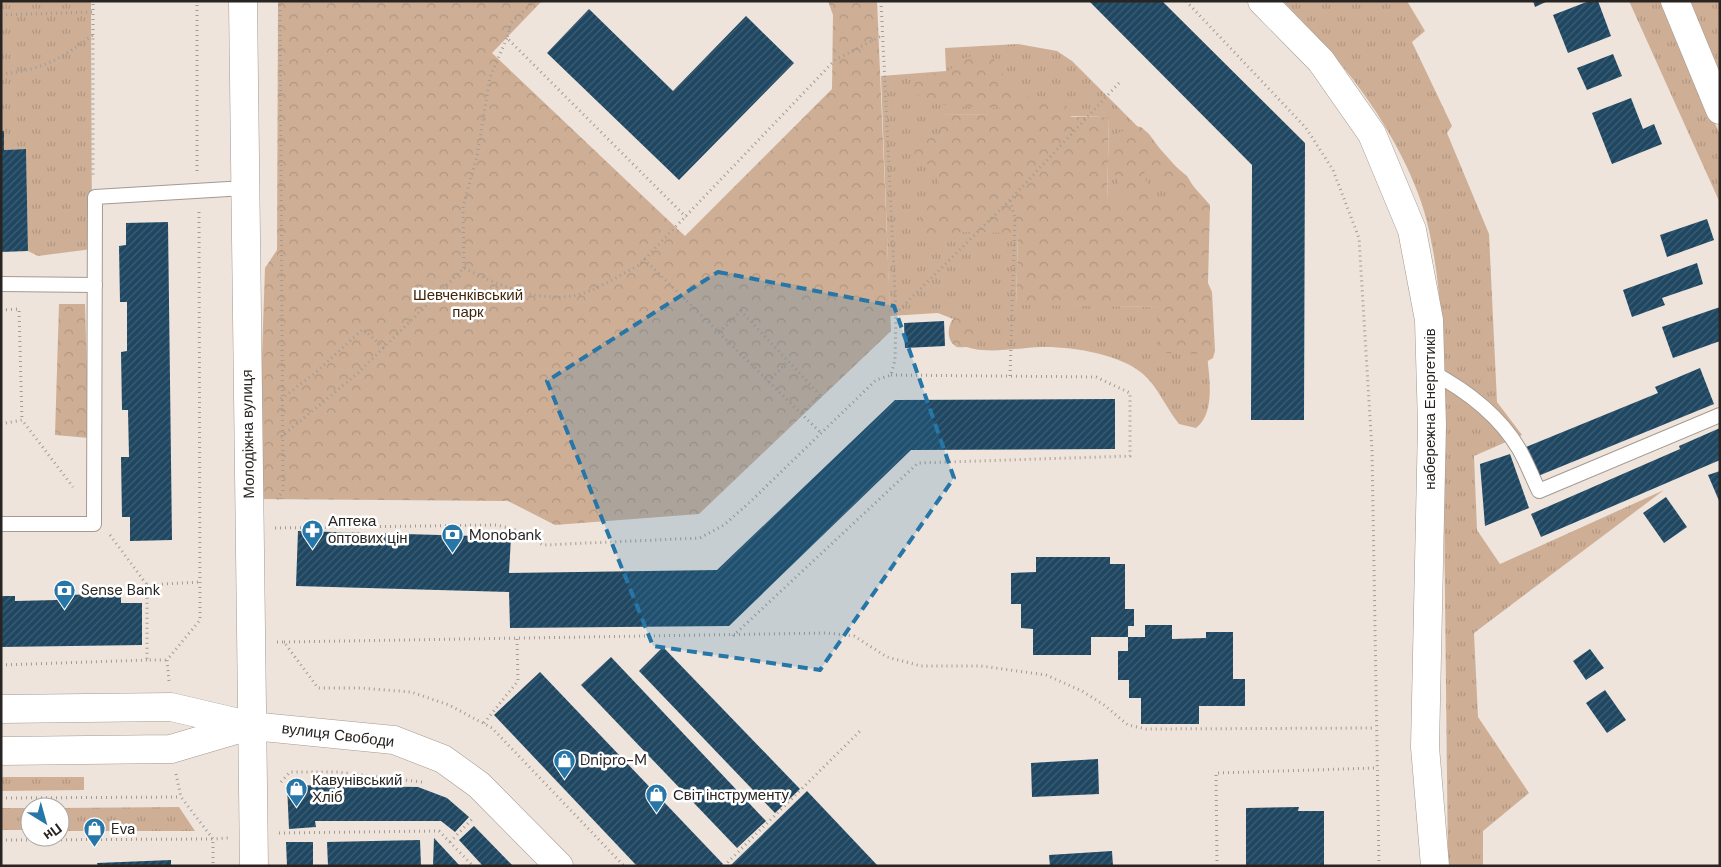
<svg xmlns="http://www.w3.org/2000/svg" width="1721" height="867" font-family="'DM Sans',sans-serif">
<defs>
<pattern id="grass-tufts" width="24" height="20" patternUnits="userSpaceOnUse" patternTransform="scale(1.25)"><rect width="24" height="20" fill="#ceaf96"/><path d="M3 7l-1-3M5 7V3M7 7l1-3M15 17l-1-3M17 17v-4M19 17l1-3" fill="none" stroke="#b19681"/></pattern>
<pattern id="forest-crowns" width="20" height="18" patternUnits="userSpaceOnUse" patternTransform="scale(1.25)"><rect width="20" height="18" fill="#ceaf96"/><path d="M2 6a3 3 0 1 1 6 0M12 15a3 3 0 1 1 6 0" fill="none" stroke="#b19681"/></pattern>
<pattern id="building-hatch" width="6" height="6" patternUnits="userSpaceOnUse" patternTransform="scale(1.25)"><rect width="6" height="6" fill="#1f4762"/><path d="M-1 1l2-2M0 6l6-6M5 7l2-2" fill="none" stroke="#3f5f74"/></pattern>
</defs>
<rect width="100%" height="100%" fill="#eee4db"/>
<g fill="url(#grass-tufts)">
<polygon points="1,1 91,1 92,249 38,256 28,251 26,149 4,150 4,131 1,131"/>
<path d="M1283,1h124l18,30 -13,11 40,84 -5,7 42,101 8,168 25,33 -48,21 3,74 23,34 164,-74 -190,143 4,84 51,76 -46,38v35h-35l-6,-538c-3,-39 -7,-79 -18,-117 -14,-47 -46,-101 -77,-139 -19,-25 -42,-47 -64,-71z"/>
<polygon points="1629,1 1663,1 1720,135 1720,203"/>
<polygon points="1686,1 1720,1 1720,80"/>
<path d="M1018,44l39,7 15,10 90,90 48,54 -103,-2 2,-86 -168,-3 77,119 -2,71 143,3 48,47c2,22 9,59 -11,74l-17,-4c-13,-16 -21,-37 -36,-50 -22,-20 -73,-28 -102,-27 -27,1 -64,10 -86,-6l-2,-22 -15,-6 -48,3 -9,-240 65,-5 -1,-23z"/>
<polygon points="1,777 84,777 84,790 1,791"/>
<polygon points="179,807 195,831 60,831 60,808"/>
<rect x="1" y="808" width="29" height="22"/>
</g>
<g fill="url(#forest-crowns)" fill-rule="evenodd">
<polygon points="278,1 542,1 492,53 685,236 832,89 833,15 828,1 877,1 891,331 699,514 555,525 508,501 257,499 265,268 277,250"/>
<path d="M972,56l21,2 17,28 9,7 15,7 34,6 3,11h38l-2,86h22c-14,-24 -32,-58 -1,-78l13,2 8,7 19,26 19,16 17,28 6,1 -2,78 4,9 3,59 -2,7 -7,4 -3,-1 -3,-7 -42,-1 1,-46 -143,-2 2,-72 -59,-1 -26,5 -8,-2 -6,-6 -1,-7 11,-26 10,-13v-8l-5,-7 -20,-12 2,-14 4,-4 8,-2 12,4v-26l88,1c-35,-15 -80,1 -112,-21l-3,-5 2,-10c14,-10 35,1 42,-19zM1147,170c19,2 29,18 36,34h-25l-15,-30z"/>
<polygon points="59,304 85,304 89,438 55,435"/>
<path d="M964,316l13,8 7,12c-5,10 -16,12 -27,11 -10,-5 -10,-18 -5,-27z"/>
</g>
<g fill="url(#building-hatch)">
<polygon points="1089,1 1162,1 1305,143 1304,420 1251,420 1252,165"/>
<polygon points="1533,1 1548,1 1535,7"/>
<polygon points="1589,1 1598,1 1611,36 1568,53 1553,15"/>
<polygon points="589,9 673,91 746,16 794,63 679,180 547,53"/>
<polygon points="1613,54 1622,76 1587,90 1577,68"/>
<polygon points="1631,98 1643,129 1654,124 1662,144 1612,164 1592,113"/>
<polygon points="1,131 4,131 4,150 26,149 28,251 1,252"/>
<polygon points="1707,219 1714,240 1667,257 1660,235"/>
<polygon points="168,222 172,540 130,541 130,517 122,517 121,457 129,457 128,410 122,410 121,352 127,351 127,302 120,302 119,246 126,245 126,223"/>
<polygon points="1697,263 1703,284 1662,298 1665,305 1632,317 1623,290"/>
<polygon points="1720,307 1720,341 1673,358 1662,327"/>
<polygon points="944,321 945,346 905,348 904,323"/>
<polygon points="1700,368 1714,404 1538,476 1526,447 1658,393 1655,387"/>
<polygon points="1115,399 1115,449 911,450 729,626 510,628 509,592 296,586 298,531 511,537 509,573 717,570 895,400"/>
<polygon points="1720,428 1720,460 1541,537 1531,514 1680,449 1679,446"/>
<polygon points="1510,454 1529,508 1485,526 1480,464"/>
<polygon points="1720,471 1720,503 1708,475"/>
<polygon points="1666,497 1687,527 1664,543 1643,513"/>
<polygon points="1036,557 1110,557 1110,564 1125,564 1125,609 1134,609 1134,626 1128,626 1128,637 1091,637 1091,655 1033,655 1033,629 1021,628 1021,604 1011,604 1011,573 1036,572"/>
<polygon points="121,594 121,603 142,603 142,645 1,647 1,596 15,596 15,601 57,600 56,595"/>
<polygon points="1145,625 1172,625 1172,639 1206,638 1206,632 1233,632 1233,679 1245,679 1245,706 1199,706 1199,724 1141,724 1141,698 1129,698 1129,680 1118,680 1118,651 1128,651 1128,637 1145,637"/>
<polygon points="663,647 800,789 775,813 639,671"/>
<polygon points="1590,649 1604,668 1586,680 1573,661"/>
<polygon points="611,657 766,821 737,848 581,685"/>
<polygon points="540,672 723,864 721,866 637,866 494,715"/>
<polygon points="1605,690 1626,720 1607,733 1586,703"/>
<polygon points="1098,759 1099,794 1032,797 1031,763"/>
<polygon points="287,785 418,787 447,798 469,817 455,832 441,821 315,821 316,827 289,829"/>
<polygon points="807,791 878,866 730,866"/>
<polygon points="1299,807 1298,811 1324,811 1324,866 1246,866 1246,808"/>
<polygon points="474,826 513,866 483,866 459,840"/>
<polygon points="434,838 460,866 433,866"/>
<polygon points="420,840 421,866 328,866 327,842"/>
<polygon points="286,842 313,842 313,866 287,866"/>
<polygon points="1112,851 1113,866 1050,866 1049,855"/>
<polygon points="171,860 171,866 98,866 97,863"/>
</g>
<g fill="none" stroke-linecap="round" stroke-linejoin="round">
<defs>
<g id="service">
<polyline points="1,284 95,285"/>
<path d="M1430,371c34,18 69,44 89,78 8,14 13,28 20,42l181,-76"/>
<polyline points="1,524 94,524 95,197 245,188"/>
</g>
<polyline id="minor" points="1675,1 1720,110"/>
<g id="tertiary">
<polyline points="243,1 254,866"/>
<polyline points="1262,1 1321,61 1372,134 1412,230 1429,320 1432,425 1425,747 1435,866"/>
<polyline points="1,709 171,707 252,726 394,740 443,759 479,785 559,866"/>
<polyline points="1,751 171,749 249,726"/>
</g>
</defs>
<use href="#service" stroke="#a39991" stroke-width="16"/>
<use href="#minor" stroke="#a39991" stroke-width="29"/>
<use href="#tertiary" stroke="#a39991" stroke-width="29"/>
<g stroke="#a29b94" stroke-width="3" stroke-dasharray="1 4" stroke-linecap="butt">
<polyline points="534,1 511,23 507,38 686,217"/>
<polyline points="881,1 896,313"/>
<polyline points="1186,1 1306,128 1333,170 1359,238 1372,450 1379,866"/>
<polyline points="1,15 93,12"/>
<polyline points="93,35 93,1"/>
<path d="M1,74c41,-4 60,-15 92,-39v143"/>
<polyline points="197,171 197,1"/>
<polyline points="644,259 821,433"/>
<polyline points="464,268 463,207 477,156 490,77 507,38"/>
<polyline points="1,310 19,309 22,420"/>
<polyline points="719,332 741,311 820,395 801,414"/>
<polyline points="1010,376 1015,218 1010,200"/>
<polyline points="768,382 788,361"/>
<polyline points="281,399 314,374 363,329 384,348"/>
<polyline points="1,424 22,420 73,487"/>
<path d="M281,437l77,-64 106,-105c32,16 71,34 108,28 23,-4 46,-20 67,-31l196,-205 48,-25"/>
<polyline points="277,499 283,491 280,1"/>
<polyline points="275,528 497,525 517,530 543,545 700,538 724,525 750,502 876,380 891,375 895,360 896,313 1010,200 1119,83"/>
<polyline points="110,535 147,585 147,660 167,660"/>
<polyline points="147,585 200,582"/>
<polyline points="733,636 918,463 1130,456 1130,393 1096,377 891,375"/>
<polyline points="277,642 284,642 318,688 360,688 411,692 449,705 492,728 624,866"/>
<polyline points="284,642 827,633 854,636 887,657 921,666 981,666 1046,675 1082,691 1104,705 1128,725 1146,729 1375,728"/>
<polyline points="1,665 147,660"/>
<polyline points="169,681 167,660 200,620 199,209"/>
<polyline points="484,723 518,681 517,639"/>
<polyline points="176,774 181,797 213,839 228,838"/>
<polyline points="281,782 290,772 338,772 422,782"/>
<polyline points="1,798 181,797"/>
<polyline points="279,833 439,831 473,866"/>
<polyline points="1,840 213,839 213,866"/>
<polyline points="450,842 474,817"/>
<polyline points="724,866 862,729"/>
<polyline points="1217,866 1216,773 1376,768"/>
</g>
<use href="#service" stroke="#fff" stroke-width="14"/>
<use href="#minor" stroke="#fff" stroke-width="28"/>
<use href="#tertiary" stroke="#fff" stroke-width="28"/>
</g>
<path fill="#2676a8" fill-opacity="0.2" stroke="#2676a8" stroke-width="4" stroke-dasharray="10 6" stroke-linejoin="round" d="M718,272l176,34 60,172 -134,192 -167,-24 -106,-265z"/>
<defs>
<symbol id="pharmacy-pin" viewBox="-11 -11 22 30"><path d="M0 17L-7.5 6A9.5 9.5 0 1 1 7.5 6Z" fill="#2676a8" stroke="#fff"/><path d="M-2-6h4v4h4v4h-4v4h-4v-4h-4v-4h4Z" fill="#fff"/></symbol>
<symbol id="bank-pin" viewBox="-11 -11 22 30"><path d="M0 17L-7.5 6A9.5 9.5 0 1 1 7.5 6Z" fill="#2676a8" stroke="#fff"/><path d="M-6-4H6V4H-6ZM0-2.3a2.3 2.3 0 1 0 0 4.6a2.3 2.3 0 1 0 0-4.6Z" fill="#fff"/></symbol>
<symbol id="shop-pin" viewBox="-11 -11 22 30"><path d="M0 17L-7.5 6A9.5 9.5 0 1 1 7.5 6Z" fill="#2676a8" stroke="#fff"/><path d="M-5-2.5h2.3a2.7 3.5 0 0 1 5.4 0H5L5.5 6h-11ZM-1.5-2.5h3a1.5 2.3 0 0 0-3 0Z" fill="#fff"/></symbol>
</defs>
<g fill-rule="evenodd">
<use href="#pharmacy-pin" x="300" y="518" width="25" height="34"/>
<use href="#bank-pin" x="440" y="522" width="25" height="34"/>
<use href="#bank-pin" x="52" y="578" width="25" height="34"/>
<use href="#shop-pin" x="552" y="748" width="25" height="34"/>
<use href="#shop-pin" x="284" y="776" width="25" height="34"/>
<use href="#shop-pin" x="644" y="782" width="25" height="34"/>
<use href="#shop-pin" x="82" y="816" width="25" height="34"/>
</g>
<g text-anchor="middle" stroke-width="5" stroke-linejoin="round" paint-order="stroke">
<g font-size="15" fill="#40250a" stroke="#fff">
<text x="468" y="300">Шевченківський<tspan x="468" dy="17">парк</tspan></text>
</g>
<g font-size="15" fill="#282421" stroke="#fff">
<text transform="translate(1430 409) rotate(-90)" y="5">набережна Енергетиків</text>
<text transform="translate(248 434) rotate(-91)" y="5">Молодіжна вулиця</text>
<text transform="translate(338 735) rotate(7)" y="5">вулиця Свободи</text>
</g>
<g font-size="15" fill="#282421" stroke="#fff" text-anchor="start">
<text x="328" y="526">Аптека<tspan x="328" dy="17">оптових цін</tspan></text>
<text x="469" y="540">Monobank</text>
<text x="81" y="595">Sense Bank</text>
<text x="580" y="765">Dnipro-M</text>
<text x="312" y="785">Кавунівський<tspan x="312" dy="17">Хліб</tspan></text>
<text x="673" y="800">Світ інструменту</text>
<text x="111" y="834">Eva</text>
</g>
</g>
<rect width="1721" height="867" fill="none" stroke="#282421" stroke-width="5"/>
<g transform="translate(45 822) rotate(143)"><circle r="24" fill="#ffffff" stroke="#a9a7a6"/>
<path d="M0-4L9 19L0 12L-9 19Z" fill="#2676a8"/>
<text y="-8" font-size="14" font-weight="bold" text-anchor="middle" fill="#282421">Пн</text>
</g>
</svg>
